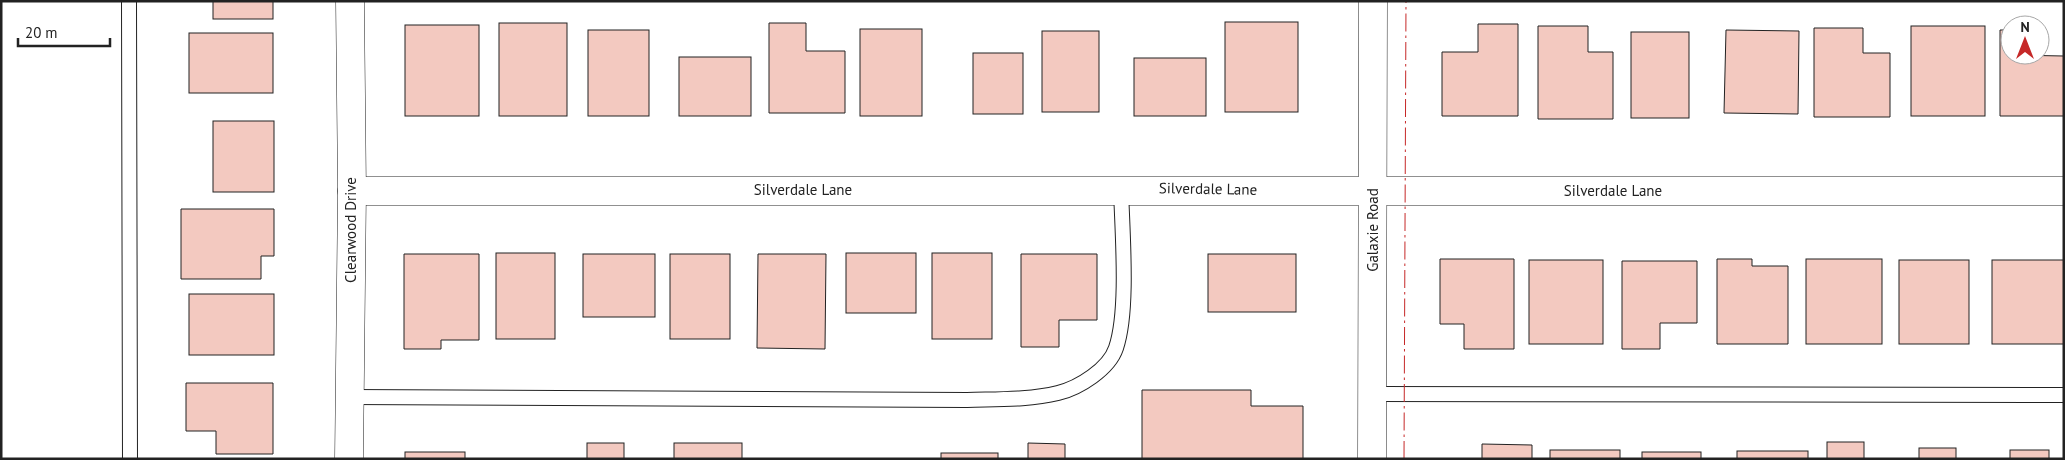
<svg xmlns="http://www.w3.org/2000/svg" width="2065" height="460" font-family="'PT Sans',sans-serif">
<rect width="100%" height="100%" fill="#fff"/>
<g fill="#f3c9c0" stroke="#222">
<rect x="213" y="1" width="60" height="18"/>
<rect x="1225" y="22" width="73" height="90"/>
<rect x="499" y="23" width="68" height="93"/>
<polygon points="769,23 806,23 806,51 845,51 845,113 769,113"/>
<polygon points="1478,24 1518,24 1518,116 1442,116 1442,52 1478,52"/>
<rect x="405" y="25" width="74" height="91"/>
<polygon points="1538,26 1588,26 1588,52 1613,52 1613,119 1538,119"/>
<rect x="1911" y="26" width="74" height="90"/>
<polygon points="1814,28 1863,28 1863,53 1890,53 1890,117 1814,117"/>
<rect x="860" y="29" width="62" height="87"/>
<rect x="588" y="30" width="61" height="86"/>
<polygon points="1726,30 1799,31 1798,114 1724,113"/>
<polygon points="2000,30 2010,30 2010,55 2064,56 2064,116 2000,116"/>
<rect x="1042" y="31" width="57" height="81"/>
<rect x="1631" y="32" width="58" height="86"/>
<rect x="189" y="33" width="84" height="60"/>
<rect x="973" y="53" width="50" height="61"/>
<rect x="679" y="57" width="72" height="59"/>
<rect x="1134" y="58" width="72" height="58"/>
<rect x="213" y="121" width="61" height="71"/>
<polygon points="181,209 274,209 274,256 261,256 261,279 181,279"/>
<rect x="496" y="253" width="59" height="86"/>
<rect x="846" y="253" width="70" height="60"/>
<rect x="932" y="253" width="60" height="86"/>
<polygon points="404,254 479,254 479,340 441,340 441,349 404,349"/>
<rect x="583" y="254" width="72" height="63"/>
<rect x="670" y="254" width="60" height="85"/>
<polygon points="758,254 826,254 825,349 757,348"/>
<polygon points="1021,254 1097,254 1097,320 1059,320 1059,347 1021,347"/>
<rect x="1208" y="254" width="88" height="58"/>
<polygon points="1440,259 1514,259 1514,349 1464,349 1464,324 1440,324"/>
<polygon points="1717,259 1752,259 1752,266 1788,266 1788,344 1717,344"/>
<rect x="1806" y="259" width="76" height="85"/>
<rect x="1529" y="260" width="74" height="84"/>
<rect x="1899" y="260" width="70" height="84"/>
<rect x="1992" y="260" width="72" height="84"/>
<polygon points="1622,261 1697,261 1697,323 1660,323 1660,349 1622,349"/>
<rect x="189" y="294" width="85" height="61"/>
<polygon points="186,383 273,383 273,454 216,454 216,431 186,431"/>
<polygon points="1142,390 1251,390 1251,406 1303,406 1303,459 1142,459"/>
<rect x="1827" y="442" width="37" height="17"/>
<rect x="587" y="443" width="37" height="16"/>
<rect x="674" y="443" width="68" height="16"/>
<polygon points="1028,443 1065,444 1065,459 1028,459"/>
<polygon points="1482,444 1532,445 1532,459 1482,459"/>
<rect x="1919" y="448" width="37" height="11"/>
<rect x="1550" y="450" width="70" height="9"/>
<rect x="2010" y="450" width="39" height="9"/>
<rect x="1737" y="451" width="71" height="8"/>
<rect x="405" y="452" width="60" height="7"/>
<rect x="1642" y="452" width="59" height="7"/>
<rect x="941" y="453" width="57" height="6"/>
</g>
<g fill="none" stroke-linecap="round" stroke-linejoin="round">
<defs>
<g id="lane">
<polyline points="129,1 130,459"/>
<polyline points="1373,394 2064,395"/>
<path d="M350,397l617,3c30,-1 62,0 91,-7 21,-5 51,-24 58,-45 13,-38 6,-118 5,-160"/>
</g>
<g id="street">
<path d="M352,191c570,-2 1141,-1 1712,0"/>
<polyline points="349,459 352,191 350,1"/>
</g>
<polyline id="secondary" points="1372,459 1373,1"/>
</defs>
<use href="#lane" stroke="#222" stroke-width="16"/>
<use href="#street" stroke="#222" stroke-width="29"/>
<use href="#secondary" stroke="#222" stroke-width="29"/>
<use href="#lane" stroke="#fff" stroke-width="14"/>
<use href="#street" stroke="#fff" stroke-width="28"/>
<use href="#secondary" stroke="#fff" stroke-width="28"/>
<polyline stroke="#c62828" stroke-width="1" stroke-dasharray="18 4 2.5 4" stroke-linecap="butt" points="1404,459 1406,1"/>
</g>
<g text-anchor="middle" stroke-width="4" stroke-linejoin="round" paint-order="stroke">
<g font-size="15" fill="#222" stroke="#fff">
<text transform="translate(1208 189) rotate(1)" y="5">Silverdale Lane</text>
<text x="803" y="195">Silverdale Lane</text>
<text x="1613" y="196">Silverdale Lane</text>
<text transform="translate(351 230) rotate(-90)" y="5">Clearwood Drive</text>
<text transform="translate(1373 230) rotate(-90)" y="5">Galaxie Road</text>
</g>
</g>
<rect width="2065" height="460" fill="none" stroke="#222222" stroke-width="5"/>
<g transform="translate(2025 40)"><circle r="24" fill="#ffffff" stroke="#a7a7a7"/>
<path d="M0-4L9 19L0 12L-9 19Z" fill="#c62828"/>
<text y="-8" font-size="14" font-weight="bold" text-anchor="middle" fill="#222222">N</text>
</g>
<path d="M18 38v8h92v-8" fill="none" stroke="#222222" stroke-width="2.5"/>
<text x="25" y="38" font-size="15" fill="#222222" stroke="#ffffff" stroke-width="4" paint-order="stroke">20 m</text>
</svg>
